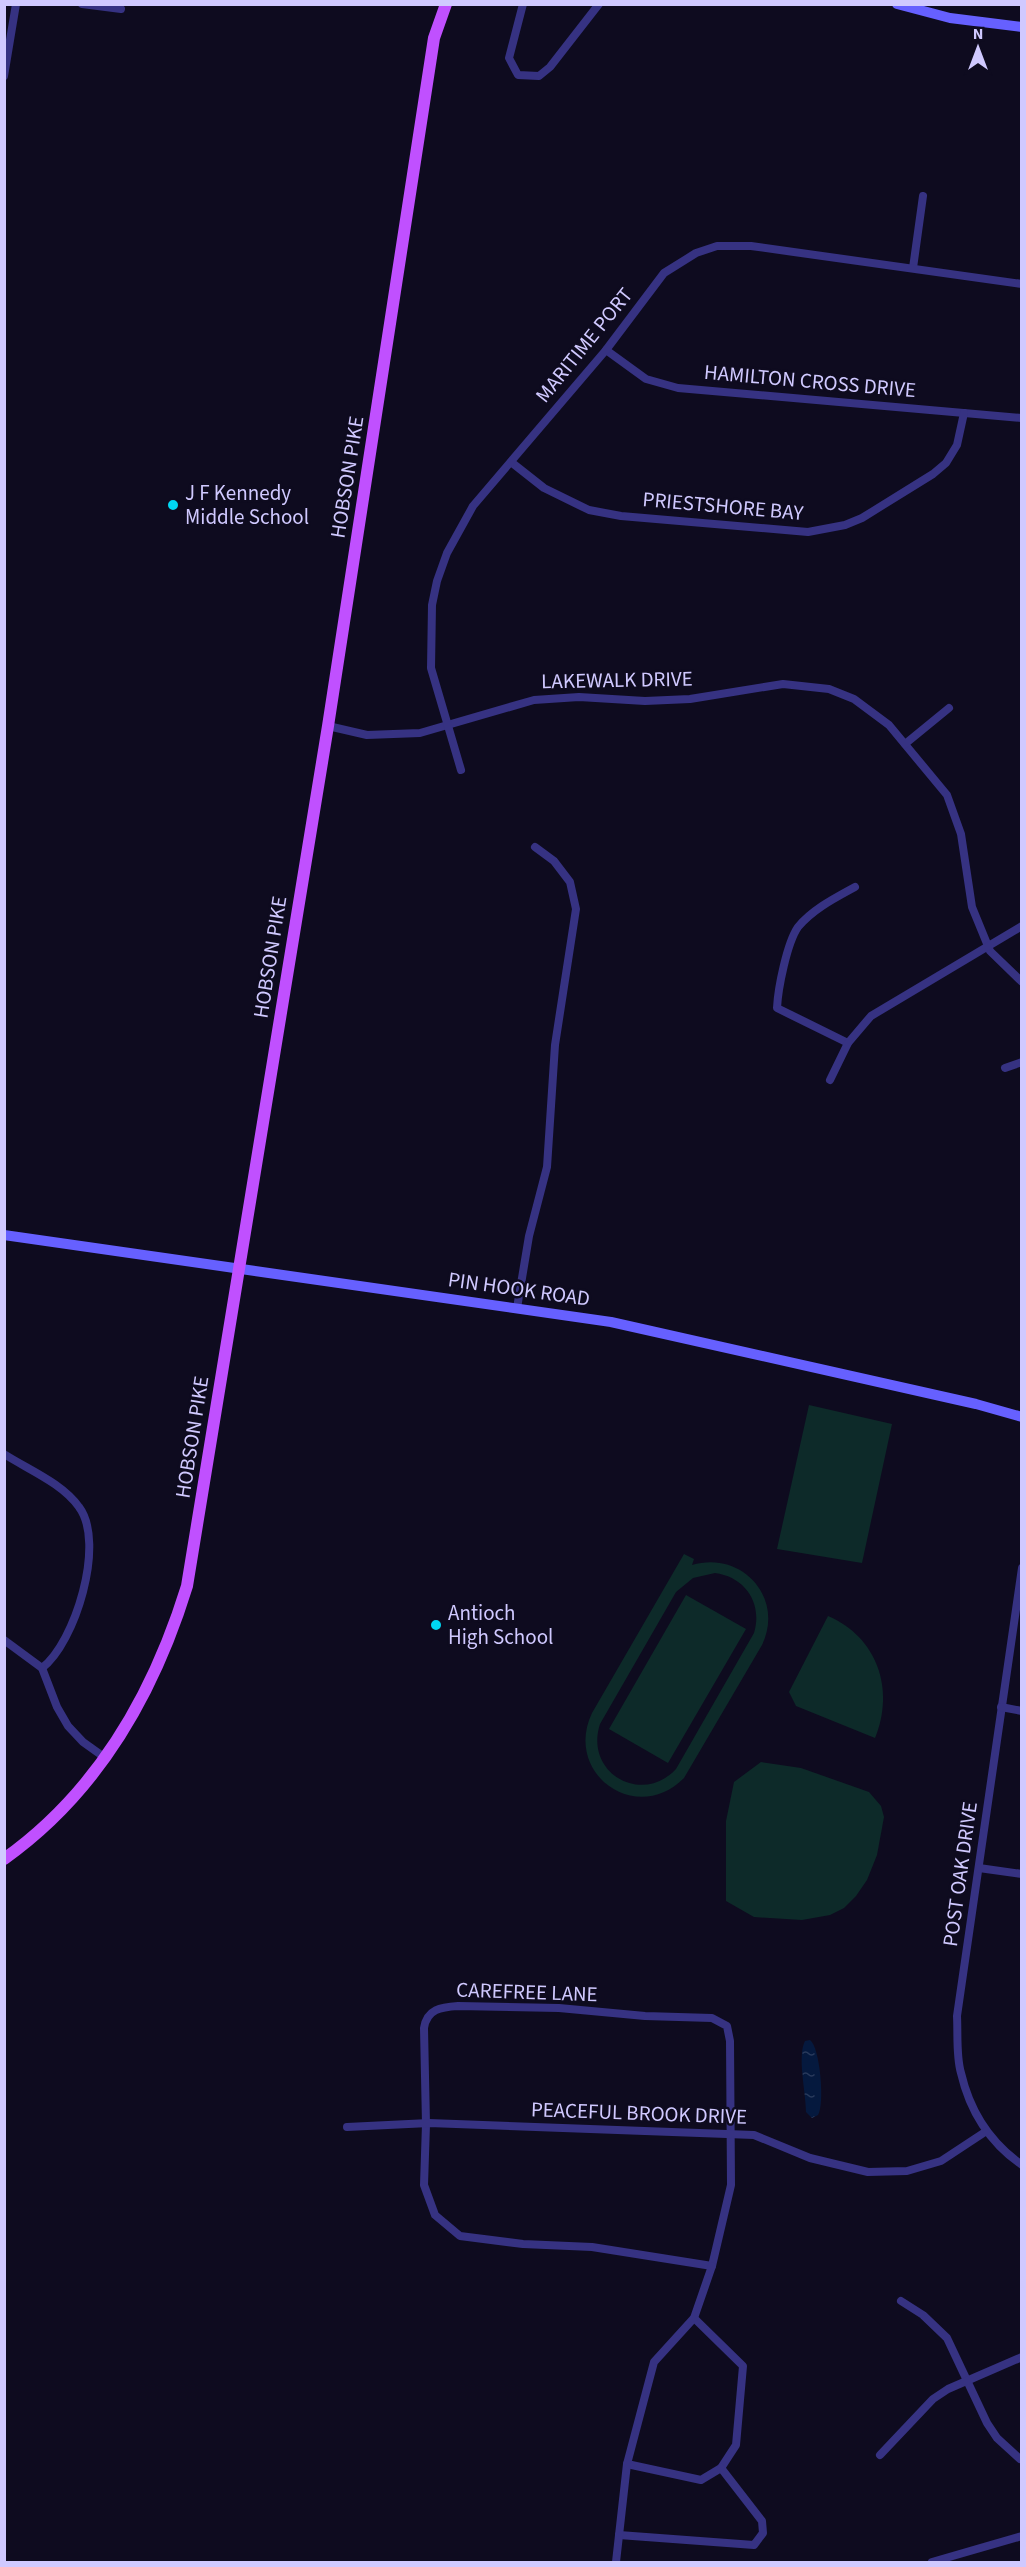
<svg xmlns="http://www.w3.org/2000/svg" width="1026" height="2567" font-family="'Source Sans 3',sans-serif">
<defs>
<pattern id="water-ripples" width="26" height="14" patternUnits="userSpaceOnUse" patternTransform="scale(1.5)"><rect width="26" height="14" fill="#05193e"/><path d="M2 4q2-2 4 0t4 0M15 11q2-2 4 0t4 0" fill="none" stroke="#28395b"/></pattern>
</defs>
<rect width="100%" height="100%" fill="#0e0b1f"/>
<g fill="#0d2a29" fill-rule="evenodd">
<polygon points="809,1405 892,1424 862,1563 777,1549"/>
<path d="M684,1554l10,5 -2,6c49,-15 93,32 70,80l-78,133c-47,48 -121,-4 -92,-65zM715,1573c30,4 48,30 39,60l-78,136c-34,37 -92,4 -76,-45l76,-132 17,-14z"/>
<polygon points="686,1595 746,1629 668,1763 609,1729"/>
<path d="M828,1616c49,21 67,73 47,122l-79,-32 -7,-14z"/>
<polygon points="761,1762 801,1768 869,1792 881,1806 884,1817 877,1855 867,1880 856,1896 844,1908 830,1915 802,1920 754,1917 726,1901 726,1821 734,1782"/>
</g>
<path fill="url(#water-ripples)" d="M810,2040c10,7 15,64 8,75l-6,3 -6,-6c0,-20 -9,-55 -1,-71z"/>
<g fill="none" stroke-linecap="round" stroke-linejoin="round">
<g stroke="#363282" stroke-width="8">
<polyline points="82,4 121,9"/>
<polyline points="523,4 509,58 518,75 539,76 550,67 599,4"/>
<polyline points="4,76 16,4"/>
<polyline points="913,268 923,196"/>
<polyline points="606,350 646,379 678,388 1022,418"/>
<polyline points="511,462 544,488 589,510 621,516 808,532 845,525 862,518 933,474 946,463 957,445 964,413"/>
<polyline points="328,726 367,735 420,733 534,700 579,697 645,701 690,699 783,684 829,689 854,699 889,725 947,795 961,834 972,907 990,951 1022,982"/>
<polyline points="905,744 949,708"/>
<polyline points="461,770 431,668 432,605 437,581 447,553 473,506 606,350 664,273 696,253 717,246 751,246 1022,284"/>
<path d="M848,1043l-71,-35c1,-20 10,-65 21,-81 15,-18 37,-29 57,-40"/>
<polyline points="1005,1068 1022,1062"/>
<polyline points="830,1080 848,1043 871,1016 1022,926"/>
<polyline points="517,1308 529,1236 547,1167 555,1045 576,909 570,882 554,861 535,847"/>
<path d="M4,1454c25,16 58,29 75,53 27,36 -4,136 -37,161"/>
<path d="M1022,1568l-65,448c1,19 -1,40 4,57 9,39 28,69 61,92"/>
<polyline points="4,1640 42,1668 57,1707 68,1726 83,1742 104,1757"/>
<polyline points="1001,1707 1022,1711"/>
<polyline points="979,1868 1022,1874"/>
<path d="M458,2006l101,2 86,8 67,2 15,8 3,15 1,144 -19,81 -120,-19 -69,-3 -63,-8 -25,-21 -11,-30 2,-61 -2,-96c3,-19 17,-21 34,-22z"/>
<polyline points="347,2127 429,2123 754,2135 810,2158 868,2172 907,2171 941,2161 985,2132"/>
<polyline points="901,2301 923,2315 947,2338 987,2423 997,2438 1020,2459"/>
<polyline points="880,2455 933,2399 948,2389 1022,2357"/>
<polyline points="627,2464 701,2480 721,2468 736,2445 743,2366 694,2318"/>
<polyline points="619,2535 754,2545 763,2533 762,2521 721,2468"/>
<polyline points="616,2562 627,2464 654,2362 694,2318 712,2266"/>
<polyline points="932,2562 1022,2536"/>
</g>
<g stroke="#6660ff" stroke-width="10">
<polyline points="897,4 950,18 1022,27"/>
<polyline points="4,1235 611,1322 976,1404 1022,1417"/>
</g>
<path stroke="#c050ff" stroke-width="12" d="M4,1859c93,-66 150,-166 183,-273l141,-860 106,-688 12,-34"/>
</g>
<g fill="#00d8f4" stroke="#0e0b1f" stroke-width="2">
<circle cx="173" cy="505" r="6"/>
<circle cx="436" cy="1625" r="6"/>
</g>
<g text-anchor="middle" stroke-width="5" stroke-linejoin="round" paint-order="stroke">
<g font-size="21" fill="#d0c9ff" stroke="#0e0b1f">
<text transform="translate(584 345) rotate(-51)" y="7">MARITIME PORT</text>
<text transform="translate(810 381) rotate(5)" y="7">HAMILTON CROSS DRIVE</text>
<text transform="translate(347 477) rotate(-81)" y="7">HOBSON PIKE</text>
<text transform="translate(723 506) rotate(5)" y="7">PRIESTSHORE BAY</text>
<text transform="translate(617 680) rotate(-1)" y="7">LAKEWALK DRIVE</text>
<text transform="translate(270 957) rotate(-81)" y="7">HOBSON PIKE</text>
<text transform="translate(519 1289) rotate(8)" y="7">PIN HOOK ROAD</text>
<text transform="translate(192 1437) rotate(-81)" y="7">HOBSON PIKE</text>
<text transform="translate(960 1874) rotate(-82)" y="7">POST OAK DRIVE</text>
<text transform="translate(527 1992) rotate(2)" y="7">CAREFREE LANE</text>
<text transform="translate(639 2113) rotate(2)" y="7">PEACEFUL BROOK DRIVE</text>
</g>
<g font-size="21" fill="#d0c9ff" stroke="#0e0b1f" text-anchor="start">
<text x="185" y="500">J F Kennedy<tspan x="185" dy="24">Middle School</tspan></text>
<text x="448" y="1620">Antioch<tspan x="448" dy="24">High School</tspan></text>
</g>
</g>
<rect width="1026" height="2567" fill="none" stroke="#d0c9ff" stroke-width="12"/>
<g transform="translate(978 48)" stroke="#0e0b1f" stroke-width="4.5" paint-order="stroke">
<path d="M0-4.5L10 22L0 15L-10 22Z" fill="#d0c9ff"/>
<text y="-9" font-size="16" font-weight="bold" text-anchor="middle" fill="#d0c9ff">N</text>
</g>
</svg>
